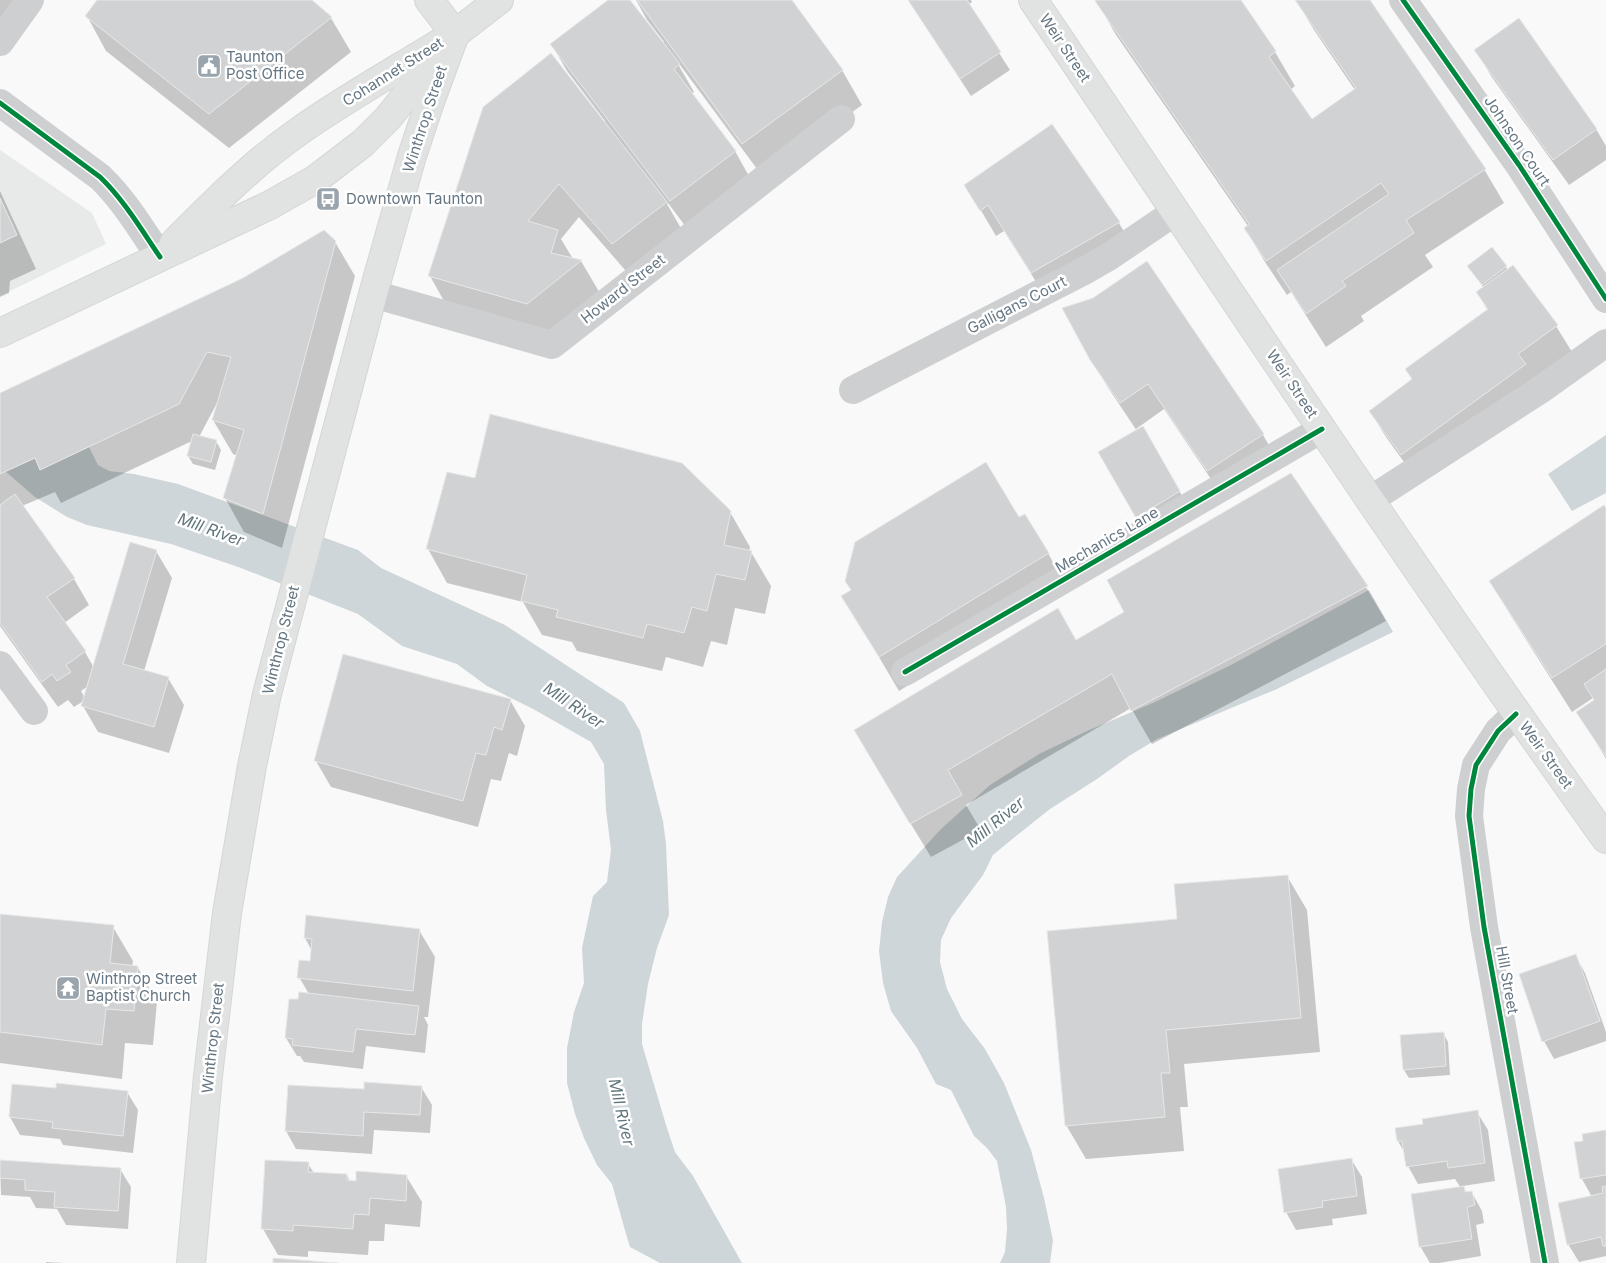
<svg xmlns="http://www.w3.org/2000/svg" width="1606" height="1263" font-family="Inter,sans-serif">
<rect width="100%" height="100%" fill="#f9f9f9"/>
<polygon fill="#e8e9e9" points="0,150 92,213 106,244 0,296"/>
<g fill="#ced6d9">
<polygon points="1606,435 1606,493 1572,511 1548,474"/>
<polygon points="89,447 98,465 109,471 134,474 178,484 358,550 381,568 505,625 624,703 640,731 663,821 666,844 669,915 657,948 648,984 642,1024 642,1044 666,1125 675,1152 693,1176 742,1263 660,1263 630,1247 626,1234 612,1184 597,1165 584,1138 575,1114 567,1083 567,1048 574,1012 584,983 582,948 593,896 607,882 611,850 606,810 604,764 591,742 535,710 487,686 457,664 402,646 358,614 241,568 171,544 87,525 67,517 35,497 5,471 35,458 41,469"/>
<polygon points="1369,590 1393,632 1277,689 1157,739 1129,756 1097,779 1050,809 1016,836 993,855 983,875 951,918 941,940 940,962 947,989 962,1019 985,1049 1004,1083 1031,1150 1044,1198 1053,1240 1050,1263 1000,1263 1005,1252 1007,1229 1006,1207 997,1161 987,1148 974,1136 951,1090 936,1084 917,1048 891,1011 883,983 879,951 882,922 888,897 897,877 941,829 990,785 1039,754 1089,730 1153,703 1231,665"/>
</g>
<g fill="#0003" fill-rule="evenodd">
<polygon points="0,0 16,0 0,22"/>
<polygon points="99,0 310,0 331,18 351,52 229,148 106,51 87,16"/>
<polygon points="610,0 628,0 662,43 664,42 647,20 636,0 791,0 842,70 862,105 763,177 680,65 679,66 694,92 691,94 735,151 750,178 686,227 668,203 667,204 686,237 632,278 579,217 561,239 573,259 581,261 601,295 547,338 449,310 430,276 605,121 567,71 552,45"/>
<polygon points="908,0 971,0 972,2 968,5 1010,70 971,96"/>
<polygon points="1099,0 1240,0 1275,52 1295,86 1290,90 1311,121 1355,90 1314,30 1296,0 1369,0 1484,169 1504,203 1425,255 1433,267 1361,316 1364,321 1326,347 1291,292 1287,295 1265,262 1245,228 1248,226 1116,35 1097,1"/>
<polygon points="1476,50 1596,129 1606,146 1606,160 1569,185 1491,76"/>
<polygon points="966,185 1119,223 1134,249 1047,299 1004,231 996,236"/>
<polygon points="0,191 36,269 10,281 9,293 0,297"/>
<path d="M335,242l20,34 -73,272 -38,-16 -19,-34 13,-42 -5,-2 -20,-34 5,-17h-1l-18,34 17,4 5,9 -6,20 -22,-6 -5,-8 4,-15 -131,62 -6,-11 -33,14 52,73 15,26 -25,18 21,29 9,16 62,-117 16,27 -28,93 24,7 16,27 -15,48 -71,-21 -15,-26 2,-6 -11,7 -6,-7 -10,7 -58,-81v-232zM88,686l-3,12 -4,-7z"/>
<polygon points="1492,249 1508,270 1556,326 1572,352 1417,480 1386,437 1370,411 1412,380 1406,369 1488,311 1478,293 1484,288 1469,267"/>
<polygon points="1147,263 1263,435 1278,461 1223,497 1164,409 1136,429 1137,431 1142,428 1190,509 1148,535 1099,453 1137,431 1107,386 1091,359 1094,299"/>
<polygon points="1290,474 1366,587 1386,621 1152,744 1131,708 966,805 981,830 931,857 875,765 1126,612"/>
<polygon points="476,480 730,512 750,547 749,552 751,552 771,586 765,614 735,608 727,645 711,641 703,667 666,657 662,671 577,651 572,642 542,635 523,602 447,583 428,549"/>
<polygon points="1606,510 1606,759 1578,712 1595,701 1593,698 1572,712 1511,616 1491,582"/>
<polygon points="1019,519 1048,553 1067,588 899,691 863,630"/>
<polygon points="510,700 525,726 517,756 509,753 501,781 491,779 478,827 331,787 316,761"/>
<polygon points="1287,876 1307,910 1320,1052 1184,1064 1188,1107 1180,1107 1184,1151 1086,1159 1066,1125 1178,920"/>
<polygon points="0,916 113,927 133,961 132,967 138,968 157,1002 153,1045 125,1043 122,1079 0,1063"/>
<polygon points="307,917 419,930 435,957 428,1017 424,1017 428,1025 425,1053 366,1046 363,1069 304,1062 300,1056 297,1056 286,1038 299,1000 309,994 299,977 311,962 312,951 305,938"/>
<polygon points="1575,955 1585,973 1606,1032 1606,1041 1554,1059 1544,1041 1520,975"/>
<polygon points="1443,1033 1448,1042 1450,1075 1409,1078 1404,1070"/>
<polygon points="289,1086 365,1090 421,1087 432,1105 430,1133 374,1130 372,1154 296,1149 286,1131"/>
<polygon points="57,1090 127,1092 138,1110 133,1153 63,1145 60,1139 20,1135 10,1117"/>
<polygon points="1477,1112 1488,1130 1495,1181 1463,1186 1467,1193 1472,1193 1482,1211 1484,1223 1476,1225 1481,1256 1439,1263 1430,1263 1420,1246 1461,1188 1455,1179 1418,1184 1408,1166 1406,1155 1398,1141 1424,1125"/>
<polygon points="1606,1132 1606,1256 1579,1262 1568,1244 1592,1197 1582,1179 1585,1142"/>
<polygon points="1351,1159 1362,1177 1367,1214 1332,1219 1333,1225 1296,1230 1286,1212"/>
<polygon points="0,1161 120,1169 131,1187 128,1229 66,1225 57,1209 36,1208 30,1197 1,1195"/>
<polygon points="308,1164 314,1173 347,1175 350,1182 406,1176 422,1202 420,1227 385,1224 384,1241 369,1241 368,1255 308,1251 308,1257 278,1255 263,1229"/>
<polygon points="46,1262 64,1263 46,1263"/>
</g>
<g fill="#d0d2d3" stroke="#e8e8e8">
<polygon points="97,0 312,0 332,17 209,114 85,16"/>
<polygon points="608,0 630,0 680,64 674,69 736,151 670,201 550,44"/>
<polygon points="637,0 792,0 843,70 742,144"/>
<polygon points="908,0 967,0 1001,52 960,79"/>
<polygon points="1096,0 1241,0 1276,51 1269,57 1312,119 1356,88 1295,0 1370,0 1486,169 1406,220 1414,233 1342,281 1346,286 1306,314 1277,270 1389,194 1381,183 1266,261 1244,228 1249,224 1095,1"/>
<polygon points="1519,18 1597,129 1553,160 1474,50"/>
<polygon points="551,53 667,202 612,244 559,184 528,221 558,230 551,253 582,260 527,304 428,276 483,107"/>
<polygon points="1052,124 1120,222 1031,273 988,205 980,211 964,185"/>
<polygon points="0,198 17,235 0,243"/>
<polygon points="324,230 336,241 263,514 223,498 244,430 212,420 231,357 207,352 179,404 40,470 35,458 0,474 0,393 243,278"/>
<polygon points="1492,247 1507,266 1482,285 1467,266"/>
<polygon points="1147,261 1264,434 1207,471 1148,384 1120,403 1090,360 1062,308 1093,298"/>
<polygon points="1513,265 1558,325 1518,354 1526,364 1401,455 1369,411 1412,379 1405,369 1488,309 1476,292"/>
<polygon points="490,414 682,463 731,511 724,545 752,551 745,580 716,574 707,611 692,607 684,633 647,624 643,638 556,617 558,610 521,601 527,575 426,549 447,472 475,478"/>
<polygon points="1143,426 1180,491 1136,518 1098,452"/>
<polygon points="193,434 217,440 211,462 187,456"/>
<polygon points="986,462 1019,517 1025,514 1049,553 879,657 841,596 851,590 845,581 855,542"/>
<polygon points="1291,473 1368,586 1131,711 1112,674 948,770 962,795 910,824 854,730 1058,608 1076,640 1124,612 1107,580"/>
<polygon points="15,494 75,578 47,597 86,651 66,665 71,672 57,681 52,674 42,682 0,623 0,505"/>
<polygon points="1604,505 1606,508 1606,644 1552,678 1489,581"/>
<polygon points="130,542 157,550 123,664 169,677 154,727 81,706"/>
<polygon points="343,654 511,699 502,730 494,727 486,755 476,753 463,801 314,761"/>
<polygon points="1606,669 1606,757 1576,712 1594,700 1584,684"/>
<polygon points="1288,875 1301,1018 1166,1030 1170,1073 1161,1073 1165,1117 1065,1126 1047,931 1177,919 1174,884"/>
<polygon points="0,914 114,925 110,963 138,966 134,1011 106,1009 102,1045 0,1032"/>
<polygon points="306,915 420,929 413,991 297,978 299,960 310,961 312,939 304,938"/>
<polygon points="1576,954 1600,1021 1542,1042 1519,974"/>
<polygon points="299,992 419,1006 415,1035 356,1029 353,1052 292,1045 293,1039 285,1038 289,999 298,999"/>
<polygon points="1444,1032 1446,1066 1403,1070 1400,1035"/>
<polygon points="364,1082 422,1086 420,1115 364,1112 363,1136 285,1131 288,1085 364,1089"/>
<polygon points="56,1083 128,1091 123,1136 52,1128 53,1122 9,1117 12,1084 56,1088"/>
<polygon points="1478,1110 1485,1163 1448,1168 1447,1161 1406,1167 1402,1141 1397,1141 1395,1128 1423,1124 1422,1119"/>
<polygon points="1606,1130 1606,1175 1580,1179 1574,1142 1583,1141 1582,1134"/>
<polygon points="1352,1158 1357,1196 1322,1201 1323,1207 1284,1213 1278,1169"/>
<polygon points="0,1160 121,1168 118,1211 54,1207 55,1192 25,1190 25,1180 0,1178"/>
<polygon points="265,1160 309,1162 308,1172 347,1174 347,1180 356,1181 356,1171 407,1175 406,1201 370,1198 369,1215 354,1214 353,1229 293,1225 293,1231 261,1229"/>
<polygon points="1464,1186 1465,1192 1472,1191 1475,1205 1467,1207 1472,1239 1419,1247 1411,1194"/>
<polygon points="1606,1186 1606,1246 1603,1246 1601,1237 1567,1245 1558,1203 1603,1193 1602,1187"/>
<polygon points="273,1258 339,1263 273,1263"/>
</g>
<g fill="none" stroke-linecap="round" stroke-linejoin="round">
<defs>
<g id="major">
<path d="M1033,0c190,281 376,564 573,839"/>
<path d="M174,243c39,-39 78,-79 124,-111 45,-32 95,-60 142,-89"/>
<polyline points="0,333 270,205 316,179 363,143 388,118 450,40"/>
</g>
<g id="highway">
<polyline points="429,0 455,34"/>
<polyline points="455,34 499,0"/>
<polyline points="191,1263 208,1076 227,913 252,766 267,694 373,294 412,156 431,99 455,34"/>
</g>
</defs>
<use href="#major" stroke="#d5d6d7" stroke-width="30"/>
<use href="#highway" stroke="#d5d6d6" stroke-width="30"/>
<g stroke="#cecfd0" stroke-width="28">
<polyline points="1403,0 1519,165 1606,299"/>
<polyline points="0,42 30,0"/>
<path d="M0,103l100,74c24,23 41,52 60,80"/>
<polyline points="373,294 552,345 841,119"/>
<polyline points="853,390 1084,271 1110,256 1175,212"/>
<polyline points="1370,500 1540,390 1606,343"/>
<polyline points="0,665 34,711"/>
<polyline points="905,672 1322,429"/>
<polyline points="1516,714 1498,731 1476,765 1471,789 1469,816 1484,927 1545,1263"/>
</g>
<use href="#major" stroke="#e1e2e2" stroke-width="28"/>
<use href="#highway" stroke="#e1e2e2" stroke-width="28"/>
<defs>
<g id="cycleway">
<polyline points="1403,0 1519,165 1606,299"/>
<path d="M0,103l100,74c24,23 41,52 60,80"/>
<polyline points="905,672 1322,429"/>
<polyline points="1516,714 1498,731 1476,765 1471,789 1469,816 1484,927 1545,1263"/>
</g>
</defs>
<use href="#cycleway" stroke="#fff" stroke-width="8"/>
<use href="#cycleway" stroke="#00873e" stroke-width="5"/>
</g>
<defs>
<symbol id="civic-square" viewBox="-11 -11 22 22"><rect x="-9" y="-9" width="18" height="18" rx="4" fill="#99a4ac" stroke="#fff"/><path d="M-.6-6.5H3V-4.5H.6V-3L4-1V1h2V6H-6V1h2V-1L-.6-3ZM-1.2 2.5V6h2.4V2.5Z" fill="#fff"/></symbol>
<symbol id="bus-square" viewBox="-11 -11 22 22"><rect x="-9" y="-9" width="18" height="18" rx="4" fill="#99a4ac" stroke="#fff"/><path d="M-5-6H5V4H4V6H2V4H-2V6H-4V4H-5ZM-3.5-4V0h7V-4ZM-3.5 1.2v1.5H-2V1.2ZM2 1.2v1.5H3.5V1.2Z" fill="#fff"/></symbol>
<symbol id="temple-square" viewBox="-11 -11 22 22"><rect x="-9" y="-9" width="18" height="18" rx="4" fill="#99a4ac" stroke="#fff"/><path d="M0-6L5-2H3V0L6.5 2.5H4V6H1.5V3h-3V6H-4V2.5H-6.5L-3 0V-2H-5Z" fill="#fff"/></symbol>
</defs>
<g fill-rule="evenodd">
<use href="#civic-square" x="195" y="52" width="28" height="28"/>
<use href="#bus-square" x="314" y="185" width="28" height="28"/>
<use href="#temple-square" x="54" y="974" width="28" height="28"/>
</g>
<g text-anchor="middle" stroke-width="5" stroke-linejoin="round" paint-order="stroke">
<g font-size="15" fill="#657683" stroke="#fff">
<text transform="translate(1065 48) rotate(56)" y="5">Weir Street</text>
<text transform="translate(393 72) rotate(-32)" y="5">Cohannet Street</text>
<text transform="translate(425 119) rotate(-72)" y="5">Winthrop Street</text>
<text transform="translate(1517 141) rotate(56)" y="5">Johnson Court</text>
<text transform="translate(623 289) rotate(-38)" y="5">Howard Street</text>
<text transform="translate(1017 305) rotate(-27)" y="5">Galligans Court</text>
<text transform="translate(1292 384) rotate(56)" y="5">Weir Street</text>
<text transform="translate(1107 540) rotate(-30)" y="5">Mechanics Lane</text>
<text transform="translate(281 640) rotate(-76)" y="5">Winthrop Street</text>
<text transform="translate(1546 755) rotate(54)" y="5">Weir Street</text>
<text transform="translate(1507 980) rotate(80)" y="5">Hill Street</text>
<text transform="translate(213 1038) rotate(-84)" y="5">Winthrop Street</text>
</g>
<g font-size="15" fill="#657683" stroke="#fff" text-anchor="start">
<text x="226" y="62">Taunton<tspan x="226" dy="17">Post Office</tspan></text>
<text x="346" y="204">Downtown Taunton</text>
<text x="86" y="984">Winthrop Street<tspan x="86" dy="17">Baptist Church</tspan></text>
</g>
<g font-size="16" font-style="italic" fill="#60757c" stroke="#fff">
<text transform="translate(211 529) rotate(20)" y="6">Mill River</text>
<text transform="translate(574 705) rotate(34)" y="6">Mill River</text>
<text transform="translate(995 822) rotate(-39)" y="6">Mill River</text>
<text transform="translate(622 1112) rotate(77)" y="6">Mill River</text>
</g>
</g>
</svg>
